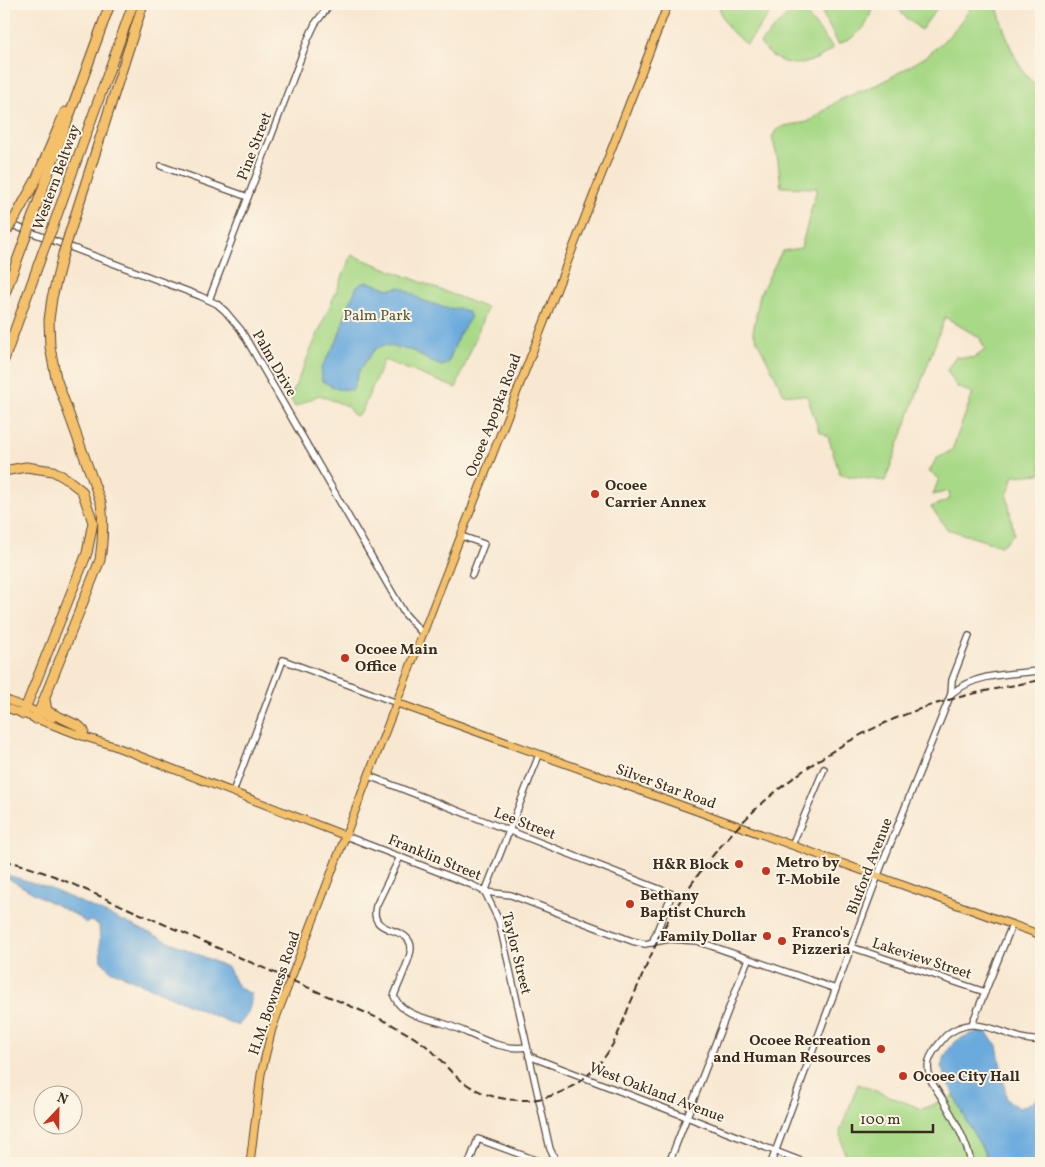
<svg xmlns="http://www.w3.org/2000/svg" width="1045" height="1167" font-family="Vollkorn,serif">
<rect width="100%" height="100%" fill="#fcf5e5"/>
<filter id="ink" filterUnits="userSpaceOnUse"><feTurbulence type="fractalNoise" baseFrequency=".02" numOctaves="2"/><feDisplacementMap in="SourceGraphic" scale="10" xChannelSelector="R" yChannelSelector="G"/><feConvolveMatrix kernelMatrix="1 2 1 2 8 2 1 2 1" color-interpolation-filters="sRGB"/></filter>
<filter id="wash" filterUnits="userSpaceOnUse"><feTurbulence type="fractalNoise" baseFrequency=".0096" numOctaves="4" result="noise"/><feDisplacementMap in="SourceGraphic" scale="20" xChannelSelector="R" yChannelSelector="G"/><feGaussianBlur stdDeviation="1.12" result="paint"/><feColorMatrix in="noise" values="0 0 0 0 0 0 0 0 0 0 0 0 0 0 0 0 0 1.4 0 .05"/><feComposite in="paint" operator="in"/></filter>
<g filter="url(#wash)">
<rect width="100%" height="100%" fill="#f8e8d1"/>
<g fill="#a8d987" stroke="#728252">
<path d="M719,4h58l-30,40c-15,-10 -26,-22 -28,-40z"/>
<path d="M818,4h54c-1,21 -15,34 -34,40z"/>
<polygon points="896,4 940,4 921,30 903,15"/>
<path d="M974,4h19l4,3c9,28 18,64 44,82v385l-27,2 -7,20 7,38 -13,12 -54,-17 -16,-22 19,-8 -1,-8 -16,4 6,-17 -10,-6 7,-13 16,-9 21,-57 -16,-6 -10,-17 8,-13 19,1 11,-8 -5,-12 -35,-21 -60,164 -45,-6 -12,-39 -9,-5 -12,-35 -23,-2 -31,-62 7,-38 22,-43 19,-3 16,-60 -36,-1 -3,-27 -6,-23 4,-7 8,-4 24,-4 31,-22 44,-18 44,-26 24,-22z"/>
<path d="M796,6l5,1 32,41c-25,21 -53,23 -73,-5z"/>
<polygon points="352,255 487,308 456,388 384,360 361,413 356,416 352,413 347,406 319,395 295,407 290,398"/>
<path d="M858,1084l64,25 32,-13c11,23 25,44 35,67h-145l1,-7 -5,-24z"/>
</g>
<g fill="#6aaadd" stroke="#526a7e">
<polygon points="368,282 390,289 401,287 422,300 431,303 445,308 461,309 468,312 471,317 459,335 448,363 442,366 429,361 414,351 384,345 375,349 359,371 353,390 337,389 322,381 321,368 337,341 347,310 357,286 362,283"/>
<path d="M4,874l40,12 185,82c6,16 7,19 22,26 1,14 -4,22 -13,32l-128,-56 -9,-9 -2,-36 -8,-4 -5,2 -10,-8 -36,-18 -36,-21z"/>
<path d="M984,1030l13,15 10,55 12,8 14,-6 8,-9v70h-52l-5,-12 -18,-30 -25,-54c9,-27 17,-29 43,-37z"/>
</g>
</g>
<g filter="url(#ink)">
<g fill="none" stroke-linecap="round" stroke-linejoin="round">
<defs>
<g id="minor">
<polyline points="161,166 248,197"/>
<polyline points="4,222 200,296 217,304 225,311 241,330 404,613 423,634"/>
<polyline points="209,300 308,39 315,24 330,4"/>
<polyline points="461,536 484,544 472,575"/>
<path d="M951,694c25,-21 59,-20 90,-23"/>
<polyline points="539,755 485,892 499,921 550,1149 557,1163"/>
<polyline points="369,776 672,894 652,943"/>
<polyline points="233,792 283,660 397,703"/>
<polyline points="346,836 472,885 485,892 511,895 632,941 645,944 669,939 697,941 836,989"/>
<polyline points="792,845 824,769"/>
<path d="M400,857l-24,49c-8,31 34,18 35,42 0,10 -13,37 -17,48 3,6 5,10 12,14 11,8 24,9 36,13 28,8 54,29 85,24"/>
<polyline points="851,947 985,992"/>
<polyline points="972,1024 1012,925"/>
<polyline points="529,1056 806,1163"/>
<polyline points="469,1163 478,1139 544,1163"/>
<polyline points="669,1163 748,959"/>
<polyline points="771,1163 881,867 951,694 952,680 969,636"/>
<path d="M971,1163c-3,-18 -18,-47 -28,-63 -7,-12 -18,-23 -14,-39 2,-8 9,-16 14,-22 6,-8 21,-15 31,-14 23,1 44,17 67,15"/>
</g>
<g id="major">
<polyline points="4,699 53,718"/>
<polyline points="397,703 1041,935"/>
<polyline points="4,707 82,736 114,746 346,836"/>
<polyline points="250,1163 261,1074 272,1029 280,1007 430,615 668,4"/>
</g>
<g id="highway">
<polyline points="16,216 36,180 65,112"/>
<polyline points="31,221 110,4"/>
<polyline points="52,229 133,4"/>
<polyline points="69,235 143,4"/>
<polyline points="4,296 25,239"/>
<polyline points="4,360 45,246"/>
<polyline points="4,471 26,467 53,471 67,479 82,491 93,522 87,553 23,714"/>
<polyline points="45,699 47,711 79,726 84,731"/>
<path d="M36,719l64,-159c3,-20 4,-37 1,-57l-45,-125 -6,-31 -1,-27 3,-22 11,-44"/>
</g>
</defs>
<use href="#minor" stroke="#574639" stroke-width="8"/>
<use href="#major" stroke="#574639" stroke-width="9"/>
<use href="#highway" stroke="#574639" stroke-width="11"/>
<use href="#minor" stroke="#fff" stroke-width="5.5"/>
<use href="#major" stroke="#f4c16a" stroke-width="7"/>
<use href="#highway" stroke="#f4c16a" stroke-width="9"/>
<path stroke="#3b2a1e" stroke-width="2" stroke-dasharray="8 4" stroke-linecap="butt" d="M4,861l15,3 35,12 335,147c14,8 29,16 41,26 10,9 17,20 27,28 19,16 40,23 64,23 34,1 66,-18 85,-45 11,-15 17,-34 24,-51 13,-29 24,-59 40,-87 27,-45 62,-89 103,-123 47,-39 103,-72 162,-90 35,-11 71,-17 106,-24"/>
<defs>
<g id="highway-bridge">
<polyline points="6,232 16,216"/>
<polyline points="25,239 31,221"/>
<polyline points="45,246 52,229"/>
<polyline points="63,254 69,235"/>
</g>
</defs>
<use href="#highway-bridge" stroke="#574639" stroke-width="11" stroke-linecap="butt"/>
<use href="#highway-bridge" stroke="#f4c16a" stroke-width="9"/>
</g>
</g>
<g fill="#c8321e" stroke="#fcf5e5" stroke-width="2">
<circle cx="595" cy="494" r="5"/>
<circle cx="345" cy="658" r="5"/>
<circle cx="739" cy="864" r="5"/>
<circle cx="766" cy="871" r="5"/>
<circle cx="630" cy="904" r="5"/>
<circle cx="767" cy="936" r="5"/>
<circle cx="782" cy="941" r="5"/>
<circle cx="881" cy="1049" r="5"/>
<circle cx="903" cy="1076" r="5"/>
</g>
<g text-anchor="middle" stroke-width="4" stroke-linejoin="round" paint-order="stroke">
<g font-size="15" fill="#3b2a1e" stroke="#fcf5e5">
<text transform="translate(254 146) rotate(-69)" y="5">Pine Street</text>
<text transform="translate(56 177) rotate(-70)" y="5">Western Beltway</text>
<text transform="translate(275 363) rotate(60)" y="5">Palm Drive</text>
<text transform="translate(493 415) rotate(-69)" y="5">Ocoee Apopka Road</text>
<text transform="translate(666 786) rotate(20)" y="5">Silver Star Road</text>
<text transform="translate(525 823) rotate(21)" y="5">Lee Street</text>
<text transform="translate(435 857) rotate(22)" y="5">Franklin Street</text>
<text transform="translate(869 866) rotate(-69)" y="5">Bluford Avenue</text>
<text transform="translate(517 953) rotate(76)" y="5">Taylor Street</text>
<text transform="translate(922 958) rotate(18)" y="5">Lakeview Street</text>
<text transform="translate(274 993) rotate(-71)" y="5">H.M. Bowness Road</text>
<text transform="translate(657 1092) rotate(21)" y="5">West Oakland Avenue</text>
</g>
<g font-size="15" fill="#565638" stroke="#fcf5e5">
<text x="377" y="320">Palm Park</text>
</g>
<g font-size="15" font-weight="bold" fill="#3b2a1e" stroke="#fcf5e5" text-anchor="start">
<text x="605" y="490">Ocoee<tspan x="605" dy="17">Carrier Annex</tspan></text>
<text x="355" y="654">Ocoee Main<tspan x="355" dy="17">Office</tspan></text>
<text x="776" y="867">Metro by<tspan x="776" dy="17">T-Mobile</tspan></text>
<text x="729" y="869" text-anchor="end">H&amp;R Block</text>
<text x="640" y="900">Bethany<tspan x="640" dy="17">Baptist Church</tspan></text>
<text x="792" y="937">Franco's<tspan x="792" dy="17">Pizzeria</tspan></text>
<text x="757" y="941" text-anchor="end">Family Dollar</text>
<text x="871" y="1045" text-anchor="end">Ocoee Recreation<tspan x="871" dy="17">and Human Resources</tspan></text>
<text x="913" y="1081">Ocoee City Hall</text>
</g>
</g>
<rect width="1045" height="1167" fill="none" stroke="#fcf5e5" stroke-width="20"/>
<g transform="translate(58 1110) rotate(22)"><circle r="24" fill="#fcf5e5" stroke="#afa495"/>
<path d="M0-4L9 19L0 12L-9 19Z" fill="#c8321e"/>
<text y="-8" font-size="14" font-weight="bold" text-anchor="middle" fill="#3b2a1e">N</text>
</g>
<path d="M852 1124v8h81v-8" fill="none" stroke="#3b2a1e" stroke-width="2.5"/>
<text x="860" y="1124" font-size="15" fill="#3b2a1e" stroke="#fcf5e5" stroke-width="4" paint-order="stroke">100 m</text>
</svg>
